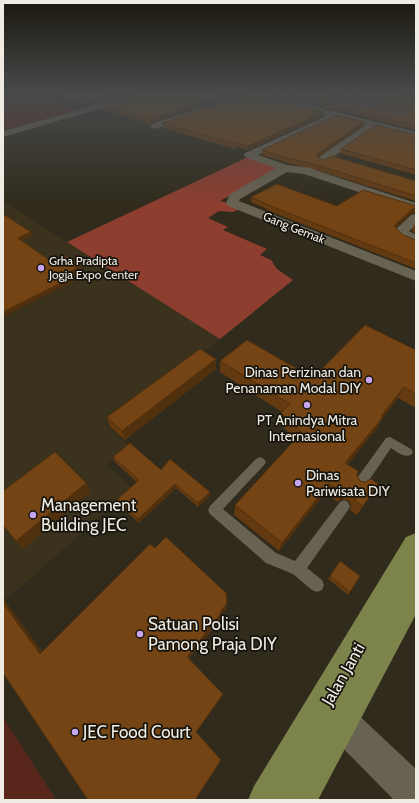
<svg xmlns="http://www.w3.org/2000/svg" width="419" height="803" font-family="Cabin,sans-serif">
<rect width="100%" height="100%" fill="#302b1c"/>
<polygon fill="#3a321d" points="3,201 220,339 106,425 129,446 107,465 132,488 6,600 3,595"/>
<g fill="#59261c">
<polygon points="3,93 30,93 79,110 3,130"/>
<polygon points="3,717 56,800 3,800"/>
</g>
<polygon fill="#8d3e2f" points="248,157 280,168 220,201 228,203 239,209 233,212 219,211 208,218 228,227 223,230 267,249 260,255 271,260 277,269 293,280 220,339 67,242"/>
<g fill="none" stroke-linecap="round" stroke-linejoin="round">
<g fill="#686252" fill-rule="evenodd">
<path d="M390,437l21,12 2,3 -2,3c-7,3 -14,-3 -20,-7l-28,41 -4,1 -4,-1 -2,-4 2,-4 31,-43z"/>
<polygon points="260,457 264,459 266,462 264,465 223,509 276,553 295,561 340,502 344,500 348,502 350,506 348,510 307,568 322,580 324,585 322,590 317,592 312,590 293,574 266,563 210,514 208,510 210,506 256,459"/>
</g>
<g fill="#686252" fill-rule="evenodd">
<polygon points="140,93 153,93 3,137 3,131"/>
<polygon points="309,93 323,93 405,113 406,115 402,118 310,95"/>
<polygon points="203,107 207,110 206,112 155,129 150,126 152,124"/>
<polygon points="335,112 339,115 338,117 258,155 287,165 304,167 370,122 376,122 378,124 376,126 315,170 416,203 416,211 304,174 287,172 240,199 239,201 416,271 416,281 228,206 226,203 230,194 276,168 245,157 244,155 245,153"/>
<polygon points="416,214 416,225 409,231 416,235 416,244 401,239 394,231 411,215"/>
<polygon points="340,704 352,709 416,769 416,800 394,800 328,733 323,721 328,709"/>
</g>
<polygon fill="#686252" fill-rule="evenodd" points="246,93 261,93 416,132 416,138 247,95"/>
<polygon fill="#7c844c" fill-rule="evenodd" points="416,533 416,614 318,800 248,800 254,786 406,537"/>
</g>
<g fill="#643a11">
<polygon points="54,93 134,93 91,105"/>
<polygon points="144,93 238,93 150,124 103,109 103,105"/>
<polygon points="268,93 313,93 403,115 406,113 405,112 330,93 397,93 416,98 416,130"/>
<polygon points="407,93 416,93 416,95"/>
<polygon points="323,116 248,150 236,146 235,149 163,128 163,123"/>
<polygon points="363,126 318,157 324,160 416,181 416,201 310,168 291,164 262,155 262,150"/>
<polygon points="416,135 416,175 340,153 341,149"/>
<polygon points="251,197 337,206 416,206 416,213 410,214 396,228 403,235 416,240 416,269 267,210 267,209 251,202"/>
<polygon points="416,223 416,234 412,231 414,225"/>
<polygon points="416,350 416,404 414,407 398,398 381,420 377,428 348,464 360,481 378,484 357,515 350,510 351,505 349,501 343,499 338,502 325,493 279,551 234,515 235,505 296,439 279,423 282,412 220,372 220,361 313,378"/>
<polygon points="216,359 216,369 125,440 110,427 107,417"/>
<polygon points="113,457 161,470 210,496 198,507 176,488 139,523 118,504 117,500 137,482 114,461"/>
<polygon points="340,561 350,592 348,595 328,579"/>
</g>
<g fill="#51300e">
<polygon points="119,93 134,93 91,105 90,101"/>
<polygon points="227,93 238,93 150,124 150,120"/>
<polygon points="324,112 323,116 248,150 248,146"/>
<polygon points="364,122 363,126 316,159 317,154"/>
<polygon points="416,208 416,213 410,214 392,231 394,226 412,209"/>
<polygon points="31,232 32,236 20,242 18,238"/>
<polygon points="81,266 82,270 68,277 67,273"/>
<polygon points="73,277 74,281 3,317 3,312"/>
<polygon points="216,359 216,369 125,440 122,431"/>
<polygon points="404,387 398,398 381,420 377,428 341,473 345,463"/>
<polygon points="86,483 91,492 23,549 16,541"/>
<polygon points="329,483 325,493 279,551 282,543"/>
<polygon points="175,484 176,488 139,523 138,519"/>
<polygon points="378,484 372,494 357,515 363,506"/>
<polygon points="348,489 343,499 338,502 343,493"/>
<polygon points="210,492 210,496 198,507 198,503"/>
<polygon points="3,598 47,658 40,654 3,603"/>
<polygon points="227,603 226,609 221,615 221,619 188,660 187,657"/>
<polygon points="223,694 222,697 196,732"/>
</g>
<g fill="#744414" stroke="#51300e">
<polygon points="65,93 119,93 90,101"/>
<polygon points="144,93 227,93 150,120 103,105"/>
<polygon points="248,93 324,112 248,146 236,142 235,144 163,123"/>
<polygon points="283,93 313,93 403,115 409,111 407,107 347,93 397,93 416,98 416,126"/>
<polygon points="337,115 364,122 317,154 317,157 324,160 332,156 416,181 416,196 311,163 291,159 262,150"/>
<polygon points="376,125 416,135 416,170 341,149"/>
<polygon points="277,184 337,206 363,190 416,206 416,208 412,209 394,226 403,235 416,240 416,263 268,205 269,205 251,197"/>
<polygon points="3,214 31,232 18,238 52,262 65,256 81,266 67,273 73,277 3,312"/>
<polygon points="365,325 416,350 416,372 415,373 416,373 416,394 404,387 381,416 383,417 345,463 358,471 357,476 360,481 365,482 371,479 378,484 363,506 355,501 357,496 354,491 348,489 343,493 329,483 282,543 235,505 302,432 281,413 290,404 220,361 247,340 313,378"/>
<polygon points="200,349 216,359 122,431 107,417"/>
<polygon points="130,443 161,470 170,459 210,492 198,503 175,484 138,519 117,500 139,480 113,457"/>
<polygon points="55,452 86,483 16,541 3,525 3,491"/>
<polygon points="166,537 226,593 227,603 220,612 221,613 187,657 223,694 196,732 221,760 195,800 88,800 3,673 3,603 40,654 150,544 155,548"/>
<polygon points="340,561 360,576 350,592 330,576"/>
</g>
<linearGradient id="sky" x2="0" y2="1"><stop stop-color="#1a180f"/><stop offset="0.45" stop-color="#484a4b"/><stop offset="1" stop-color="#484a4b" stop-opacity="0"/></linearGradient>
<rect width="419" height="206" fill="url(#sky)"/>
<g fill="#c8a5ef" stroke="#16140d" stroke-width="1.5">
<circle cx="41" cy="268" r="4"/>
<circle cx="369" cy="380" r="4"/>
<circle cx="307" cy="405" r="4"/>
<circle cx="298" cy="483" r="4"/>
<circle cx="33" cy="515" r="4"/>
<circle cx="140" cy="634" r="4"/>
<circle cx="75" cy="732" r="4"/>
</g>
<g text-anchor="middle" stroke-width="3.5" stroke-linejoin="round" paint-order="stroke">
<g font-size="12" fill="#f0ece3" stroke="#16140d">
<text transform="translate(294 228) rotate(22)" y="4">Gang Gemak</text>
</g>
<g font-size="12" fill="#f0ece3" stroke="#16140d" text-anchor="start">
<text x="49" y="265">Grha Pradipta<tspan x="49" dy="14">Jogja Expo Center</tspan></text>
</g>
<g font-size="14" fill="#f0ece3" stroke="#16140d" text-anchor="end">
<text x="361" y="377">Dinas Perizinan dan<tspan x="361" dy="16">Penanaman Modal DIY</tspan></text>
<text x="307" y="425" text-anchor="middle">PT Anindya Mitra<tspan x="307" dy="16">Internasional</tspan></text>
<text x="306" y="480" text-anchor="start">Dinas<tspan x="306" dy="16">Pariwisata DIY</tspan></text>
</g>
<g font-size="17" fill="#f0ece3" stroke="#16140d" text-anchor="start">
<text x="41" y="511">Management<tspan x="41" dy="20">Building JEC</tspan></text>
<text x="148" y="630">Satuan Polisi<tspan x="148" dy="20">Pamong Praja DIY</tspan></text>
<text x="83" y="738">JEC Food Court</text>
</g>
<g font-size="17" fill="#f0ece3" stroke="#16140d">
<text transform="translate(343 674) rotate(-60)" y="6">Jalan Janti</text>
</g>
</g>
<rect width="419" height="803" fill="none" stroke="#f0ece3" stroke-width="8"/>
</svg>
